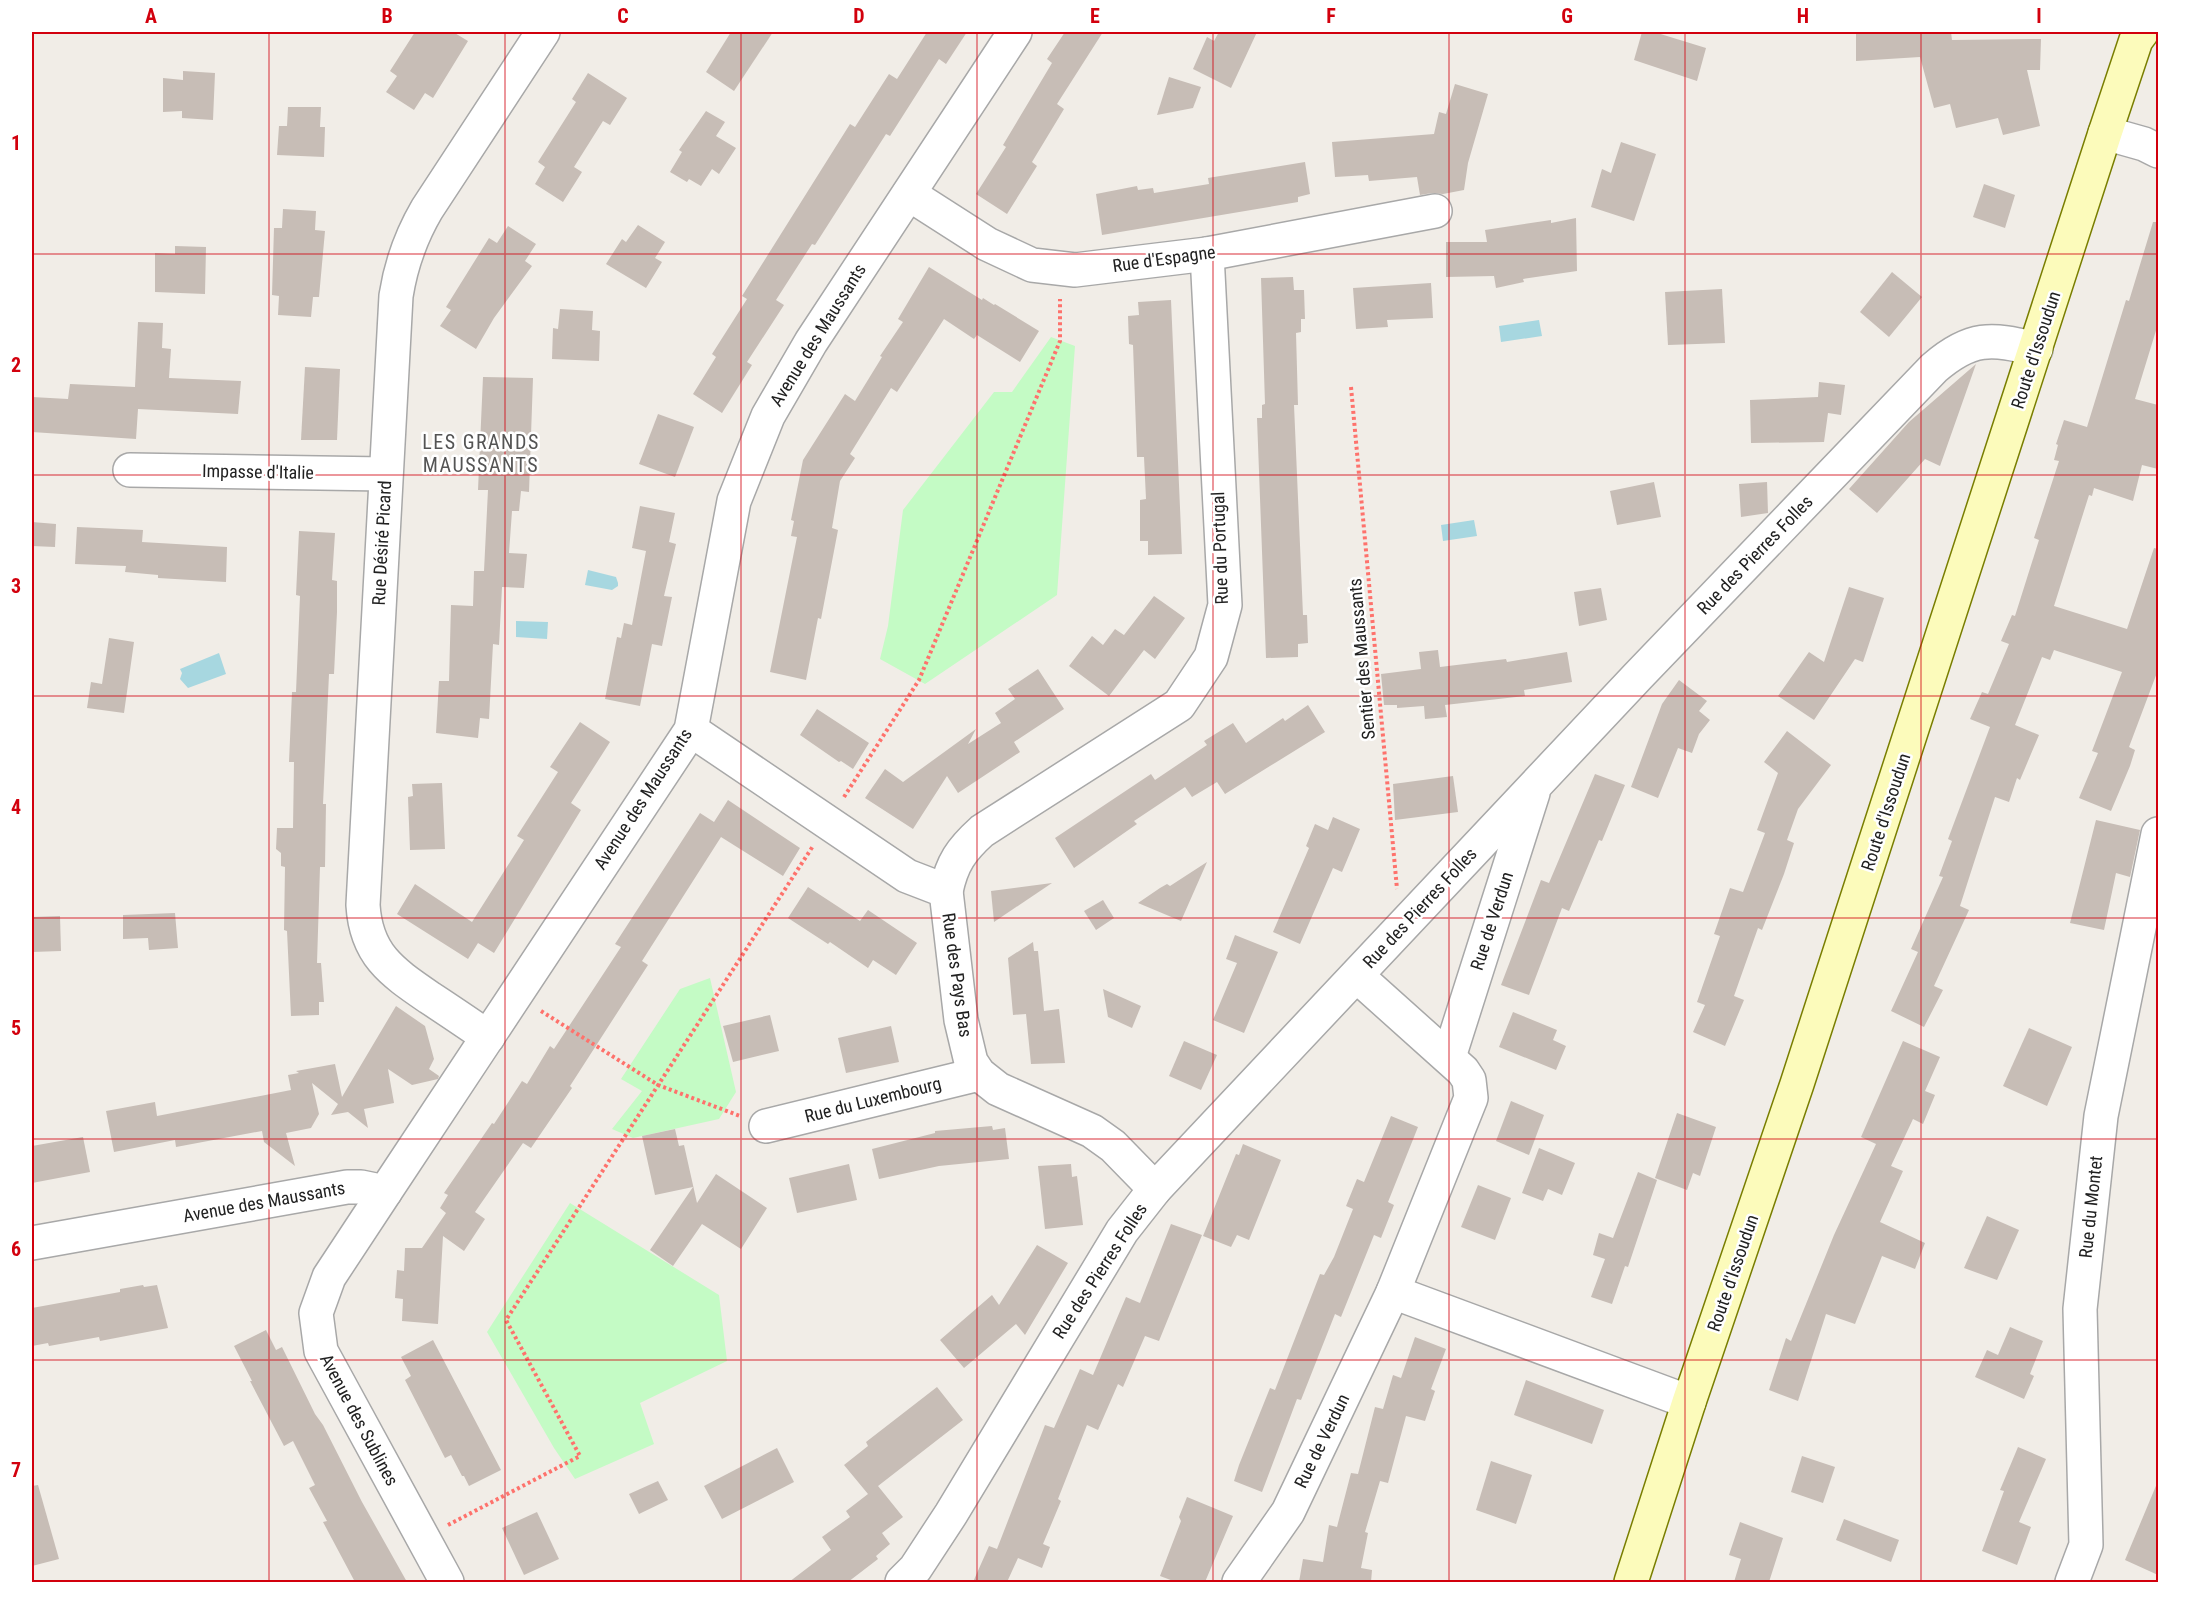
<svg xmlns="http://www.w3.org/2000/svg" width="2190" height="1614" font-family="'Roboto Condensed',sans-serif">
<rect width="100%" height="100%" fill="#f1ede7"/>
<g fill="#c4fbc5">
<polygon points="1051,337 1075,346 1057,595 925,684 880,659 888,626 903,510 994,392 1012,392"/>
<polygon points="710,978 736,1092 719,1119 633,1138 612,1129 642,1091 621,1079 680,989"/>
<polygon points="570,1203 719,1295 727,1361 640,1403 654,1444 575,1479 554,1448 487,1332"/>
</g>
<g fill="#a7d7e0">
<polygon points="1539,320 1542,336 1501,342 1499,326"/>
<polygon points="1474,520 1477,536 1443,541 1441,525"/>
<polygon points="588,570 616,577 618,583 618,586 612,590 585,585"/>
<polygon points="516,621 548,622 547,639 516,637"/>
<polygon points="219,653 226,674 188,688 180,679 182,673 180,669"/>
</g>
<g fill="#c7bdb6">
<polygon points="415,32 453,32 468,41 433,98 425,93 414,110 386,92 397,76 390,71"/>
<polygon points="731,32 773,32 734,91 706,72"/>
<polygon points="927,32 967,32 946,64 939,59 890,136 886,134 815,245 812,244 776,300 784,305 747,362 752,365 722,413 693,394 716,357 712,354 747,299 742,296 850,124 855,127 889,74 897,79"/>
<polygon points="1065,32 1103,32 1057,104 1064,109 1032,162 1037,166 1007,214 976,194 1006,147 1003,145 1052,63 1047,59"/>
<polygon points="1219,32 1257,32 1231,88 1193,69 1207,37 1214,41"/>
<polygon points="1642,32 1654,32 1706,48 1697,81 1634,60"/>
<polygon points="1856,32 1951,32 1952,40 2041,39 2040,70 2027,70 2040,126 2003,135 1998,118 1956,128 1950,104 1934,108 1920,57 1856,61"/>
<polygon points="183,71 215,73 213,120 182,118 182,111 163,112 163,78 183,80"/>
<polygon points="588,73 627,98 610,125 603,121 574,167 582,172 563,202 535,184 545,167 538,162 576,102 572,99"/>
<polygon points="1169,77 1201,87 1193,108 1157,115"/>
<polygon points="1455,84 1488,94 1468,163 1464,190 1443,194 1432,193 1420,195 1417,177 1369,181 1368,175 1335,177 1332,142 1434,134 1439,112 1446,114"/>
<polygon points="288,107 321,107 320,127 325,127 324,157 277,155 279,126 287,126"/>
<polygon points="706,111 725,122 716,136 736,148 719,174 712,169 701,186 689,179 687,182 670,172 682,152 679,150"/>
<polygon points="1621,142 1656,154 1634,221 1591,207 1602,169 1611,173"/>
<polygon points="1305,162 1310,194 1298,197 1298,202 1102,235 1096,194 1137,186 1138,190 1153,188 1154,193 1209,184 1208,178"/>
<polygon points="1984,184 2015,195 2005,228 1973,217"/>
<polygon points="283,209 316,211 315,230 325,231 319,297 313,297 311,317 278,315 279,296 272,295 274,228 282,228"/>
<polygon points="1576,218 1577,271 1523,279 1524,282 1496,288 1494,276 1446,277 1446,242 1487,242 1485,230 1551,220 1551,223"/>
<polygon points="2153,222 2158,222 2158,324 2135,399 2158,405 2158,469 2142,465 2133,501 2094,488 2092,496 2089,495 2054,606 2127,629 2154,548 2158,549 2158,670 2129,747 2135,750 2130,766 2111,811 2079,798 2098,753 2092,751 2122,672 2054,650 2050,660 2042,657 2015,725 2039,735 2020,780 2017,778 2009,802 1995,797 1960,906 1969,910 1934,986 1943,990 1924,1027 1891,1011 1918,952 1911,949 1943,877 1939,876 1952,841 1948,839 1990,727 1970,719 1982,692 1988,694 2009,644 2001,641 2012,615 2015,616 2039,540 2034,538 2059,461 2054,460 2058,445 2056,444 2064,420 2087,427 2126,300 2129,301"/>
<polygon points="638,225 665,242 655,258 662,262 646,288 606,264 622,239 626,242"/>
<polygon points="508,226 536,244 525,261 532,266 494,318 476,349 440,326 451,310 446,307 489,238 497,243"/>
<polygon points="175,246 206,247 205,294 155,292 155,253 175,254"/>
<polygon points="929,267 982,300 983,298 994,305 995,304 1039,331 1020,362 977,335 974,339 944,319 897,392 891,388 850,454 855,458 840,481 832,528 838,530 821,619 818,618 806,680 770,672 797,537 791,536 794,521 791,520 803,460 845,394 855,401 882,357 880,356 903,322 898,319"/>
<polygon points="1892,272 1922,297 1889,337 1860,312"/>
<polygon points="1293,277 1294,290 1304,290 1305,319 1301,319 1301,332 1296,333 1298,405 1294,405 1303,615 1307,615 1308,643 1298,644 1298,657 1266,658 1257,418 1262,418 1262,405 1265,404 1261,278"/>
<polygon points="1431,283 1433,318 1387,320 1388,327 1356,329 1353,288"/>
<polygon points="1722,289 1725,343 1668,345 1665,292"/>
<polygon points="1171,300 1182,554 1148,555 1148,541 1140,541 1140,500 1146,499 1144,457 1137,457 1133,345 1129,344 1128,316 1139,315 1138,302"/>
<polygon points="560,309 593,311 592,330 600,331 599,361 552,359 553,328 558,329"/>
<polygon points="138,322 163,323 162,348 171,349 169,378 241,381 238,414 138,409 136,439 32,432 32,397 68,399 70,384 135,387"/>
<polygon points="1976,364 1940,466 1925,459 1877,513 1849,489 1909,422"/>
<polygon points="305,367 340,369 337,440 301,440"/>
<polygon points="483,377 533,378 529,492 521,491 519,511 512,511 509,553 527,554 524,588 502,587 499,645 493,644 489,719 480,718 478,738 436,733 439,681 449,681 451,605 473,606 474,571 484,571 488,490 478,490"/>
<polygon points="1819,382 1845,385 1841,415 1828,413 1824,442 1751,443 1750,400 1818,397"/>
<polygon points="658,414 694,427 675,477 639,464"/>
<polygon points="1654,482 1661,517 1617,525 1610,491"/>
<polygon points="1767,482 1768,513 1741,517 1739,484"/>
<polygon points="640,506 675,513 669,542 676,544 664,596 672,597 662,646 652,644 640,706 605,699 617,637 621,638 624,623 632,625 646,551 632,548"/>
<polygon points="32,522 56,524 55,547 32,546"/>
<polygon points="77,527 143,530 142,542 227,547 226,582 158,578 158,575 125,572 126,566 75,564"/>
<polygon points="299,531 335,533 332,580 337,581 337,612 334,674 329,674 323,804 326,804 325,867 320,867 317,963 321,963 324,1002 319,1002 319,1015 291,1016 287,931 284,930 285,867 281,866 281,853 276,849 277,828 293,828 294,762 289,762 292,692 296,692 300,596 296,595"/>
<polygon points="1849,587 1884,598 1863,662 1855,659 1814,720 1778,696 1809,652 1824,662"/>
<polygon points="1601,588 1607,620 1579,626 1574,592"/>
<polygon points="1154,596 1185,618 1155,659 1144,650 1109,696 1069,666 1092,636 1103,645 1115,629 1124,635"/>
<polygon points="109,638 134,642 124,713 87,708 91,682 102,684"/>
<polygon points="1438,650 1440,667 1506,659 1507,662 1567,652 1572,682 1524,690 1525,696 1445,705 1447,717 1425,719 1424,706 1397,708 1397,705 1384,705 1381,674 1421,669 1419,652"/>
<polygon points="1038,669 1064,709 1014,742 1020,752 958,793 947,776 913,829 865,798 885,769 903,782 976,729 968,744 1001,723 995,713 1015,699 1008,689"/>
<polygon points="1679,680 1707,701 1699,711 1710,720 1699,734 1692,753 1678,748 1658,798 1631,787 1662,704"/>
<polygon points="1308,705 1325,732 1225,794 1217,782 1192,797 1185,787 1134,821 1137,824 1074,868 1055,838 1151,774 1155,780 1207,745 1204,741 1233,723 1246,743 1283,718 1285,721"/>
<polygon points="817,709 869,743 853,769 841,761 839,762 800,735"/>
<polygon points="580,722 610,742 571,803 581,810 494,953 478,943 468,959 397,914 415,884 472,922 524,840 517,836 558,772 550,767"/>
<polygon points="1787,731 1831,765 1798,809 1787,840 1794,843 1784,874 1762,930 1758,928 1734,996 1744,1000 1725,1046 1693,1032 1705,1005 1697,1002 1720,936 1714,934 1730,888 1743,892 1765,833 1757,830 1778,773 1764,762"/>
<polygon points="1595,774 1625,785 1602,841 1599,840 1569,911 1562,908 1529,995 1501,985 1541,880 1549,883"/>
<polygon points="1453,776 1458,812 1395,820 1393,784"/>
<polygon points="442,783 445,849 410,850 408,797 413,796 412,784"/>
<polygon points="728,800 800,848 783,876 721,837 642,961 648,965 570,1086 572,1088 531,1148 523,1143 475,1212 485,1219 464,1251 443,1236 438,1324 402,1321 403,1299 395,1298 397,1270 404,1271 405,1248 422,1248 446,1213 440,1208 448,1195 444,1193 492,1123 494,1124 522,1081 527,1084 550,1046 554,1049 621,947 615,944 700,813 714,822"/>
<polygon points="1333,817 1360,829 1342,872 1333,868 1300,944 1273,932 1309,848 1306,846 1315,824 1328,830"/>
<polygon points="2096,820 2140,830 2130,877 2116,873 2104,930 2070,923"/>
<polygon points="1207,862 1181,921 1138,903 1160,888 1167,884 1170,886"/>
<polygon points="1052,883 994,922 991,891"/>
<polygon points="808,887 860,921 868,910 917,943 896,975 873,960 868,968 830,942 828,944 788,918"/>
<polygon points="1103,900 1114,918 1096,930 1084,911"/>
<polygon points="175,913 178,948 149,950 148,938 123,939 123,915"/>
<polygon points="60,916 61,951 32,952 32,917"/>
<polygon points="1235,935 1278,952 1244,1033 1213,1020 1237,963 1226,959"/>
<polygon points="1033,942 1034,951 1038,951 1044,1011 1059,1009 1065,1063 1031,1064 1026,1014 1013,1015 1008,958"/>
<polygon points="1103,989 1141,1006 1132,1028 1108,1017"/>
<polygon points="396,1006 425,1026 434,1059 429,1069 439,1076 438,1079 412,1085 388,1069 394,1103 364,1109 368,1128 348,1112 331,1115 338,1104 312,1083 319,1114 311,1128 286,1133 295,1166 264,1142 262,1131 176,1147 175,1140 114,1152 106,1111 155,1102 157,1116 291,1090 288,1075 299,1073 296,1071 335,1064 342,1097"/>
<polygon points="1513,1012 1557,1030 1553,1040 1566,1046 1556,1070 1499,1047"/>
<polygon points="770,1015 779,1051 733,1062 723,1026"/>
<polygon points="891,1026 899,1062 846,1073 838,1038"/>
<polygon points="2029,1028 2072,1047 2047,1106 2003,1086"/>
<polygon points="1184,1041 1217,1055 1201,1090 1169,1076"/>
<polygon points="1903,1041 1940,1057 1925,1091 1935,1095 1923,1124 1913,1119 1891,1166 1903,1171 1880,1222 1925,1243 1915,1269 1882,1256 1855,1324 1826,1314 1798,1401 1769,1390 1786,1338 1791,1341 1834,1235 1876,1144 1861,1137"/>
<polygon points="1511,1101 1544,1115 1529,1155 1496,1141"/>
<polygon points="1677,1113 1716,1127 1700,1176 1693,1173 1687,1190 1655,1178"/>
<polygon points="1391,1116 1418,1127 1388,1202 1394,1205 1381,1238 1374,1235 1341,1317 1335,1314 1301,1400 1297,1399 1262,1492 1234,1481 1239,1465 1270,1388 1275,1390 1320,1274 1324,1275 1334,1257 1353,1209 1346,1206 1357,1179 1364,1182"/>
<polygon points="992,1126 993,1130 1005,1128 1009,1159 939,1166 879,1179 872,1149 935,1133 935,1131"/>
<polygon points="675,1129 679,1146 684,1145 697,1203 716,1174 767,1208 741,1249 702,1224 673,1266 650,1250 693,1187 655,1195 642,1136"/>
<polygon points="83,1137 90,1172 32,1183 32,1146"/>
<polygon points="1243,1144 1281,1160 1249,1240 1237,1235 1231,1247 1203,1236 1236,1154 1239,1155"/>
<polygon points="1539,1148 1575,1163 1562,1195 1548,1189 1543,1201 1522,1193"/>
<polygon points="849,1164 857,1200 797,1213 789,1178"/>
<polygon points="1071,1164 1072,1177 1077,1176 1083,1225 1045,1229 1038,1166"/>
<polygon points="1638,1172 1657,1180 1628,1267 1625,1266 1612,1304 1591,1297 1605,1259 1593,1255 1599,1233 1613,1238"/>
<polygon points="1478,1185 1511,1198 1495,1240 1461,1227"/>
<polygon points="1987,1216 2019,1230 1997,1280 1964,1268"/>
<polygon points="1171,1224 1202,1235 1159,1341 1145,1336 1123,1387 1118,1384 1098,1430 1087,1425 1058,1499 1061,1501 1043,1544 1050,1547 1042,1568 1018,1558 1007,1582 973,1582 989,1546 997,1549 1045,1425 1054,1428 1080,1369 1093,1375 1126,1297 1140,1303"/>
<polygon points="1037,1245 1068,1263 1025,1335 1016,1324 964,1368 940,1340 992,1295 999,1305"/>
<polygon points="143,1285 144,1287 157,1285 168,1328 100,1341 99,1337 49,1346 48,1343 32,1346 32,1308 120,1292 120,1289"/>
<polygon points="2010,1327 2043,1341 2030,1374 2034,1376 2024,1399 1975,1377 1987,1350 1998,1355"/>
<polygon points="266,1330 276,1350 282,1347 315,1414 323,1425 362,1502 407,1582 355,1582 323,1522 327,1521 309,1488 315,1485 293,1441 284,1446 250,1381 252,1381 234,1346"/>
<polygon points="1415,1337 1446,1349 1431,1389 1435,1391 1425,1421 1406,1416 1388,1483 1380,1481 1365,1532 1368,1533 1361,1568 1372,1570 1371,1582 1299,1582 1303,1559 1323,1562 1329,1525 1337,1527 1351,1473 1358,1474 1375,1407 1383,1409 1393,1375 1401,1378"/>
<polygon points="433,1340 501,1470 469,1486 464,1476 462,1476 451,1455 445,1458 405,1380 411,1376 401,1357"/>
<polygon points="1526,1380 1604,1410 1592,1444 1514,1415"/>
<polygon points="937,1387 963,1420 878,1486 903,1517 882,1533 890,1544 876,1556 878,1559 848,1582 789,1582 831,1550 822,1537 850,1517 846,1511 868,1494 844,1465 868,1446 866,1442"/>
<polygon points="2018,1447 2046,1459 2019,1522 2031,1527 2017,1565 1982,1551 2004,1491 2000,1490"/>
<polygon points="777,1448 794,1482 722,1519 704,1486"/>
<polygon points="1802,1456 1835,1467 1823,1503 1791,1492"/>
<polygon points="1491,1461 1532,1475 1516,1524 1476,1510"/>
<polygon points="658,1481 668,1500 639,1514 629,1494"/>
<polygon points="2158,1481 2158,1575 2125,1560"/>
<polygon points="38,1485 59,1559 32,1566 32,1486"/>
<polygon points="1187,1497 1233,1516 1205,1582 1176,1582 1160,1576 1181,1521 1179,1517"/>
<polygon points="537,1512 559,1559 524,1575 502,1528"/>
<polygon points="1844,1519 1899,1540 1891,1562 1836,1540"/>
<polygon points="1740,1522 1783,1538 1769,1582 1734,1582 1741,1559 1729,1555"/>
</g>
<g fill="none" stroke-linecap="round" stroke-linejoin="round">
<defs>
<g id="minor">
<polyline points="2105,133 2144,144 2158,151"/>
<polyline points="909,194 987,244 1032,265 1075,270 1207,254 1435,211"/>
<polyline points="130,470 385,474"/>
<polyline points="691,730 907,876 946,891 961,1020 971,1062 979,1074 998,1089 1092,1131 1113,1146 1155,1189"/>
<path d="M946,891c6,-28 15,-41 36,-60l197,-126 32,-48 14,-52 -18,-351"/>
<path d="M488,1037c-19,-13 -38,-26 -58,-39 -38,-26 -64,-43 -67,-93l33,-609c5,-32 14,-58 31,-87l116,-177"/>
<polyline points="1449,1057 1533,793"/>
<polyline points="766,1126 979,1074"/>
<polyline points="385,1192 329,1277 316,1313 321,1351 447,1582"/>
<polyline points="32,1243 347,1187 361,1187 385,1192 691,730 734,501 768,416 811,342 1015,32"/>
<polyline points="1393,1292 1689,1402"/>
<path d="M902,1582l13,-13 36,-55 171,-283 33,-42 483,-513 296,-308c37,-32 57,-30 102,-19"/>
<polyline points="1239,1582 1288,1512 1393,1292 1471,1098 1469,1080 1463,1071 1357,976"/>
<polyline points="2072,1582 2086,1545 2080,1309 2101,1116 2158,834"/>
</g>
<polyline id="secondary" points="1631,1582 1689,1402 1797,1084 2105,133 2136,40 2142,32"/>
</defs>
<use href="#minor" stroke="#a8a8a8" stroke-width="36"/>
<use href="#secondary" stroke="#797e01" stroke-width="36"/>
<g stroke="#fe726c" stroke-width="4" stroke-dasharray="3 3" stroke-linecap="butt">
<polyline points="1351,387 1397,889"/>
<polyline points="844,797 919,680 1060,341 1060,299"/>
<polyline points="541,1011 658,1085 740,1116"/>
<polyline points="448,1525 580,1456 506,1320 813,846"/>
</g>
<use href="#minor" stroke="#fff" stroke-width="33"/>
<use href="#secondary" stroke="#fcfbbb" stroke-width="33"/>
</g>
<path fill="none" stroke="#d2000d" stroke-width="1.5" stroke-opacity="0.55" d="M269,32v1550M505,32v1550M741,32v1550M977,32v1550M1213,32v1550M1449,32v1550M1685,32v1550M1921,32v1550M32,254h2126M32,475h2126M32,696h2126M32,918h2126M32,1139h2126M32,1360h2126"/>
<g text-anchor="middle" stroke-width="5" stroke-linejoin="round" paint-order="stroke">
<g font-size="18" fill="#212121" stroke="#fff">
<text transform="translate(1164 259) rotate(-8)" y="6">Rue d'Espagne</text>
<text transform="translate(818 335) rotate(-58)" y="6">Avenue des Maussants</text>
<text transform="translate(2036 350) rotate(-72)" y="6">Route d'Issoudun</text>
<text transform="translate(258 472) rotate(1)" y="6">Impasse d'Italie</text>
<text transform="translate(382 543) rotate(-87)" y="6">Rue Désiré Picard</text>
<text transform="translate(1220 548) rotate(-92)" y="6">Rue du Portugal</text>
<text transform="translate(1755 555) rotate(-46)" y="6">Rue des Pierres Folles</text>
<text transform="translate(1362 659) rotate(-95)" y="6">Sentier des Maussants</text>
<text transform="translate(643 799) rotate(-57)" y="6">Avenue des Maussants</text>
<text transform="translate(1886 812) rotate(-72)" y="6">Route d'Issoudun</text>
<text transform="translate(1420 908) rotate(-47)" y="6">Rue des Pierres Folles</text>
<text transform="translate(1492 921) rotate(-72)" y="6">Rue de Verdun</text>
<text transform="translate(957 975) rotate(82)" y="6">Rue des Pays Bas</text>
<text transform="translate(873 1100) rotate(-14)" y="6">Rue du Luxembourg</text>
<text transform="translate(264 1202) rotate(-10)" y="6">Avenue des Maussants</text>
<text transform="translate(2091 1207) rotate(-84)" y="6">Rue du Montet</text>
<text transform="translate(1100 1271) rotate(-57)" y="6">Rue des Pierres Folles</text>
<text transform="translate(1733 1273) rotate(-71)" y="6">Route d'Issoudun</text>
<text transform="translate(359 1420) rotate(62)" y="6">Avenue des Sublines</text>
<text transform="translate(1322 1441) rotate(-64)" y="6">Rue de Verdun</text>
</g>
<g font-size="20" letter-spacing="1.5" fill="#545454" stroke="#fff">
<text x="481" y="449">LES GRANDS<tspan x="481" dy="23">MAUSSANTS</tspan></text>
</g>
</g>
<rect width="2190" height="1614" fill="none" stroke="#ffffff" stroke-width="66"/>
<rect x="33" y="33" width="2124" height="1548" fill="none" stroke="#d2000d" stroke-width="2"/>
<g font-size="20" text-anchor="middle" font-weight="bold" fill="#d2000d">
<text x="151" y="23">A</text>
<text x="387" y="23">B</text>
<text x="623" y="23">C</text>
<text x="859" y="23">D</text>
<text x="1095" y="23">E</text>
<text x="1331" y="23">F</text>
<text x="1567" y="23">G</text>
<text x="1803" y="23">H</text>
<text x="2039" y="23">I</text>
<text x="16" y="150">1</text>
<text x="16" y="372">2</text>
<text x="16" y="593">3</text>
<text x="16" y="814">4</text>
<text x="16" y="1035">5</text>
<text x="16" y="1256">6</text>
<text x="16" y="1477">7</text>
</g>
</svg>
